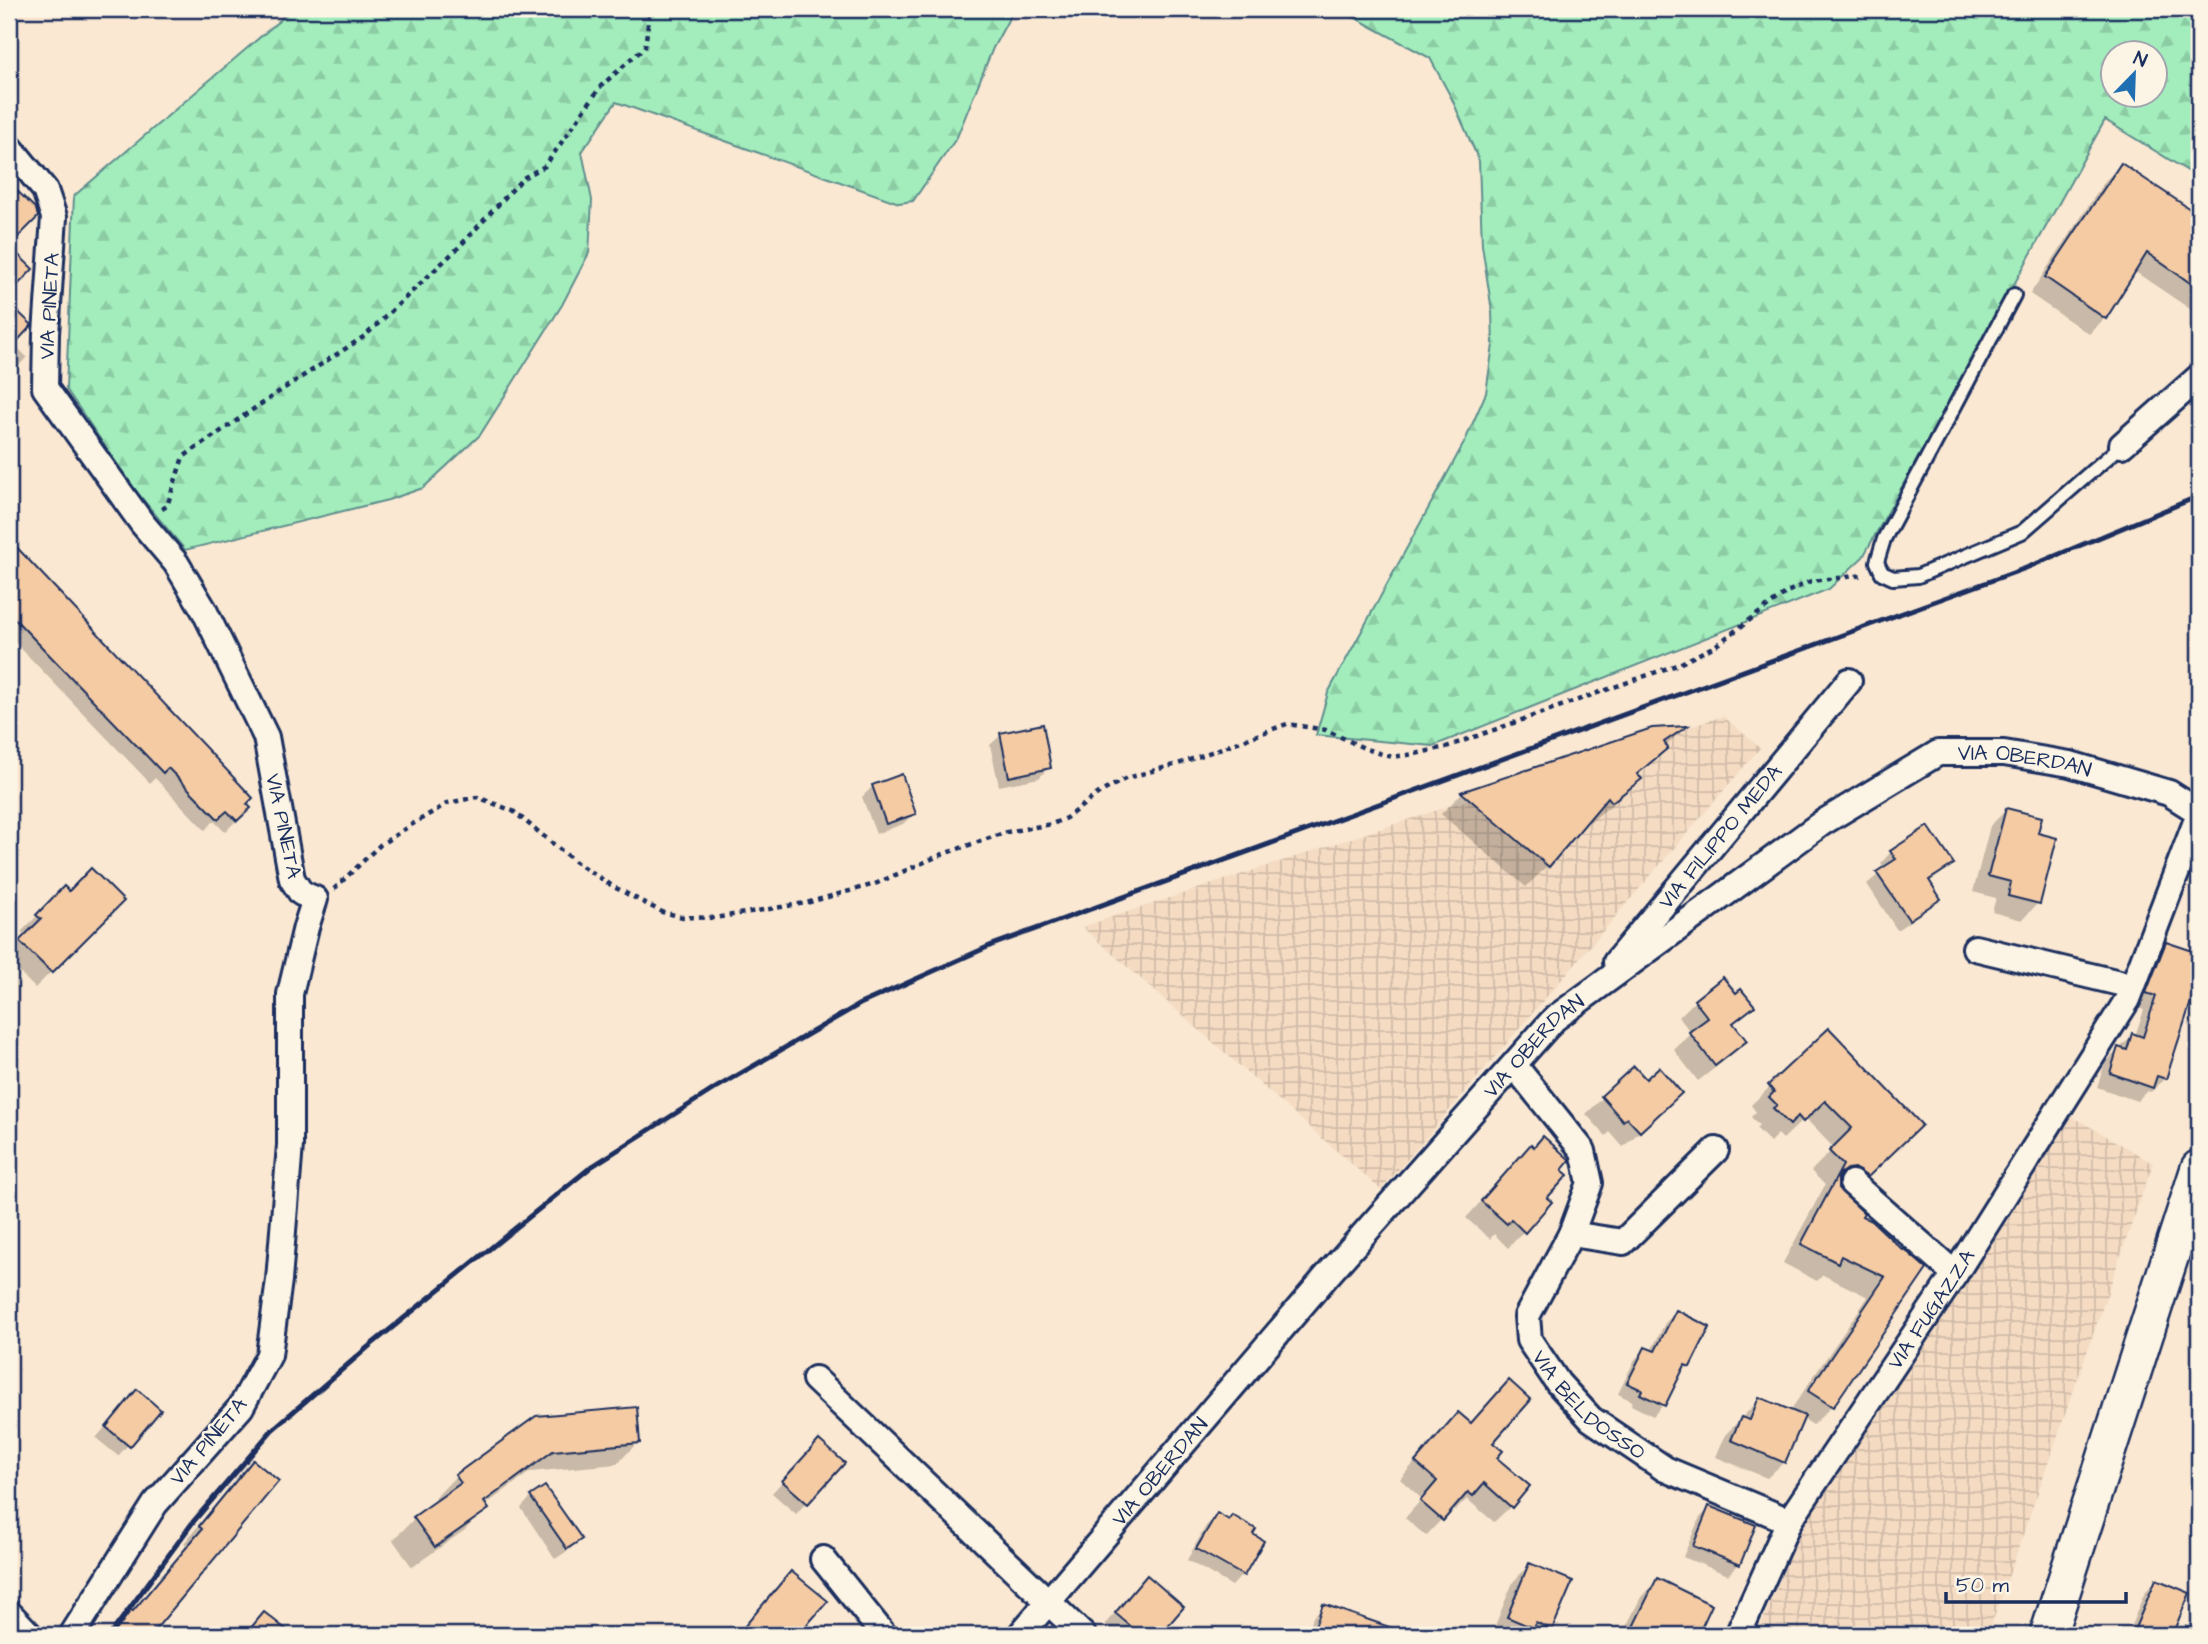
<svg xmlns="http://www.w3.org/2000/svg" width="2208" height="1644" font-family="'Architects Daughter',sans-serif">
<defs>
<pattern id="industrial-grid" width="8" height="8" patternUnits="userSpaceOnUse" patternTransform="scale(1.75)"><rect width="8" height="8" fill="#f4dbc2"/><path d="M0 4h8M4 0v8" fill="none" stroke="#d1bca9"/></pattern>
<pattern id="forest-firs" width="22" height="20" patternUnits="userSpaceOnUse" patternTransform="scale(1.75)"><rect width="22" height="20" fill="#a3edbc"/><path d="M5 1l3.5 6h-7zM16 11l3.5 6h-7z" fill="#8ccca4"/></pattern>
</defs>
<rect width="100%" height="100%" fill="#fae8d2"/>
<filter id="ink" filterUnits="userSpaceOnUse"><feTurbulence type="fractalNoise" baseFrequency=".0143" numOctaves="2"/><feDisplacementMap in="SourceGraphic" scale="14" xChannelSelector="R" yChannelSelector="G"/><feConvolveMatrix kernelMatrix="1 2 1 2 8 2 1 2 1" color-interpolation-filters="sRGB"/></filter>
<g filter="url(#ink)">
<g fill="url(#industrial-grid)">
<polygon points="1723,716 1760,748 1381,1190 1082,927"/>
<polygon points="2068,1114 2153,1163 1988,1635 1767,1635 1758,1632 1806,1518"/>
</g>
<g fill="url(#forest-firs)" stroke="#5f8e8d" stroke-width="2" fill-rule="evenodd">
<polygon points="293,9 1014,9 993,48 957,137 913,201 899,203 616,102 582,152 592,200 589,253 562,305 480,435 423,488 388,500 185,550 135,490 66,389 74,196"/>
<path d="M1339,9h860v169l-94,-58 -242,437 -34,32 -396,157 -117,-11 12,-42 137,-252 21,-48 7,-48 -1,-34 -10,-66 -3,-84 -27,-62 -22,-41zM2114,52h42v42h-42z"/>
</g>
<g fill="#0003">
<polygon points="2121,165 2199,217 2199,305 2193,311 2134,271 2105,318 2089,334 2030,294 2105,181"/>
<polygon points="9,306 29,325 13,343 27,357 9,376"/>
<polygon points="2199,416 2199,443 2193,422"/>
<polygon points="9,543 251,798 245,804 249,808 225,832 214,821 205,830 155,778 150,783 9,636"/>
<polygon points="1684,728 1636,776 1640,779 1618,800 1590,822 1587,819 1547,866 1526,887 1441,814 1462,793 1652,730"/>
<polygon points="1001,735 1049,767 1039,778 999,786 990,745"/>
<polygon points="873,786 914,813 903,824 876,834 862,797"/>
<polygon points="2006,810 2035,834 2038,903 2022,920 1992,912 1996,898 1973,892 1990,826"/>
<polygon points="1891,852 1952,863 1941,874 1928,883 1939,898 1928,909 1897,930 1867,884 1885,869 1881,863"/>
<polygon points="69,893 122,901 35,988 9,962 9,954 26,936 21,932 48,905"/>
<polygon points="2166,944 2199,955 2199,972 2165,1078 2151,1092 2147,1091 2137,1101 2097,1087 2105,1063 2133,1035 2135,1036 2144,1010 2134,1007 2152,958"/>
<polygon points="1736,995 1752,1006 1732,1025 1745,1041 1729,1057 1698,1081 1674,1050 1691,1033 1679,1017 1695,1001"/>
<polygon points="1829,1030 1901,1144 1848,1195 1840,1190 1859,1217 1925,1269 1832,1406 1813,1425 1802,1418 1784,1462 1767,1478 1716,1457 1725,1435 1760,1399 1790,1411 1868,1297 1823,1275 1817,1281 1783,1263 1825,1185 1811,1171 1834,1148 1805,1118 1783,1139 1778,1134 1770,1142 1756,1128 1759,1125 1751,1117 1756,1112 1751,1105"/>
<polygon points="1634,1068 1664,1109 1623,1147 1610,1132 1606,1136 1586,1114"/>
<polygon points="1515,1163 1560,1170 1524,1231 1508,1248 1494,1234 1490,1239 1466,1218"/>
<polygon points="1676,1313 1688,1366 1678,1377 1663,1405 1653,1416 1631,1405 1632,1401 1618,1394 1635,1359 1646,1349 1651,1351 1665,1323"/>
<polygon points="127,1402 159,1410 118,1456 96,1438"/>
<polygon points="1458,1414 1495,1458 1511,1506 1494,1522 1467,1499 1455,1511 1452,1508 1426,1536 1405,1518 1422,1499 1400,1479"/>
<polygon points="537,1418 638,1442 617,1464 530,1472 484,1506 486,1508 465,1530 412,1567 393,1540 415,1518 437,1502 435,1498 456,1476"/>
<polygon points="808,1453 842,1463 796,1514 772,1493"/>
<polygon points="253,1463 155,1628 166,1635 110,1635 132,1612 187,1546 184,1543 237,1479"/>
<polygon points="531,1497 580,1539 569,1550 555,1559 521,1508"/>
<polygon points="1709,1508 1754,1526 1739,1564 1728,1575 1683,1557 1699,1519"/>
<polygon points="1217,1516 1262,1542 1242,1575 1232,1586 1187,1560 1206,1526"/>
<polygon points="1529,1565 1551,1629 1544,1635 1497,1635 1492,1633 1513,1582"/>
<polygon points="792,1573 825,1601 796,1635 736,1635"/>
<polygon points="1657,1580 1710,1606 1696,1635 1622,1635 1641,1597"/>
<polygon points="2156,1581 2188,1594 2170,1635 2127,1635 2145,1592"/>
<polygon points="1137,1588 1182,1607 1158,1635 1118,1635 1105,1624"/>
<polygon points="1324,1606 1370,1622 1366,1635 1307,1635 1313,1617"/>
</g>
<g fill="#f5cba4" stroke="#1b2f5e" stroke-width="2">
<polygon points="2121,163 2199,215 2199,289 2147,253 2106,319 2045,277"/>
<polygon points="9,183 36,209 38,217 9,246 33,269 9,294"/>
<polygon points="9,303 32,325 9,350"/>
<polygon points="9,539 253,798 247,804 251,808 237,821 227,811 218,819 168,768 163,773 9,613"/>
<polygon points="1043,724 1051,768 1009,777 1000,733"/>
<polygon points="1688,726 1664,742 1668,748 1637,774 1642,779 1612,802 1608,797 1549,867 1461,792 1652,728"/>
<polygon points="902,774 916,814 886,824 872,785"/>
<polygon points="2006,808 2042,817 2038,833 2057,838 2040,904 2008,896 2011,882 1988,876"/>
<polygon points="1928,826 1954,864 1929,880 1941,899 1909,920 1876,872 1896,859 1890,851"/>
<polygon points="91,868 124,901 52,973 19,941 41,919 36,915 64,886 69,891"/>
<polygon points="2166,942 2199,953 2199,977 2166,1079 2157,1076 2153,1088 2110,1073 2118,1047 2127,1050 2132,1033 2143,1037 2156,996 2146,993"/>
<polygon points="1723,977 1736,993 1741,989 1755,1006 1733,1023 1747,1041 1715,1066 1689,1032 1708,1018 1694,1000"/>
<polygon points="1829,1028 1922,1125 1868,1177 1854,1168 1847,1169 1841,1173 1838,1179 1838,1188 1864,1213 1862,1216 1872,1221 1903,1250 1904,1249 1927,1269 1833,1407 1808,1391 1885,1277 1841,1256 1838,1263 1801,1244 1843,1165 1829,1151 1852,1128 1825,1101 1803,1122 1798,1116 1790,1125 1773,1108 1777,1105 1769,1097 1774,1092 1768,1085"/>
<polygon points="1634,1066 1646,1079 1659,1067 1682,1093 1640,1132 1627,1118 1623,1121 1601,1096"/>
<polygon points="1543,1136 1570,1160 1562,1170 1568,1175 1547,1198 1552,1202 1525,1233 1511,1219 1507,1224 1481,1201 1531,1144 1534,1147"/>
<polygon points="1676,1310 1710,1327 1690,1367 1685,1365 1665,1406 1640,1394 1642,1390 1627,1383 1645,1347 1655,1351"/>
<polygon points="1509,1380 1531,1400 1493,1443 1503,1451 1497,1458 1530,1486 1512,1508 1484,1483 1473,1496 1468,1492 1443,1521 1420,1501 1437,1481 1415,1462 1458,1412 1471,1423"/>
<polygon points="137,1389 161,1410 130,1447 106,1427"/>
<polygon points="1759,1397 1805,1416 1785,1463 1731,1440 1741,1417 1750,1420"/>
<polygon points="637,1407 640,1443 553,1451 484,1502 489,1509 435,1547 413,1517 461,1483 455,1475 536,1416"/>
<polygon points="819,1440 845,1463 808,1504 782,1481"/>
<polygon points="253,1460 279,1481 151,1635 113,1635 131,1610 133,1611 202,1529 199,1526"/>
<polygon points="545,1486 582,1539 567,1549 530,1496"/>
<polygon points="1709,1506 1756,1525 1740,1565 1693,1546"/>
<polygon points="1217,1513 1229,1520 1232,1515 1256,1529 1253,1534 1264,1541 1244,1576 1196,1549"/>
<polygon points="1529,1563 1573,1581 1552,1630 1536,1622 1533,1628 1507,1617"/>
<polygon points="791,1571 828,1601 798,1635 755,1635 744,1627"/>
<polygon points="1147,1575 1184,1607 1160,1635 1141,1635 1115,1613"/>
<polygon points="1657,1578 1712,1605 1698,1635 1629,1635"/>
<polygon points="2156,1579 2190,1593 2172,1635 2132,1635"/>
<polygon points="1323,1604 1404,1632 1403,1635 1312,1635"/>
<polygon points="264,1612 293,1635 245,1635"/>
</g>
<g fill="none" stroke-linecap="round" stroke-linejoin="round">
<defs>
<polyline id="service" points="2014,295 1884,539 1877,562 1882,573 1893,578 1918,576 2022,532 2122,445"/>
<g id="minor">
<polyline points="9,146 45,190 54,217 46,334 45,388 142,523 176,563 204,610 266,737 292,879 301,893 315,899 306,927 290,994 290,1145 279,1280 269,1355 241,1407 155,1504 72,1635"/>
<polyline points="2122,445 2199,377"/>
<polyline points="1975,948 2132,986"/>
<path id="s1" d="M1616,962l233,-281"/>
<path id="s2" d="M1514,1065l69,86 7,32 -19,51 -44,82 2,24 29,43 33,36 74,50 124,52"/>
<polyline points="1852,1183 1955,1274"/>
<polyline points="1571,1234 1623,1242 1716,1150"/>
<polyline points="815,1379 1083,1635"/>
<polyline points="823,1559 884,1635"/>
<polyline points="9,1613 30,1635"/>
<path id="s3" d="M1020,1635l304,-356 230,-260 268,-196 116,-70h66l66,11 99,29 30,19"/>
<path id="s4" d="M1738,1635l51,-114 166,-247 173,-275 71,-185"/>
</g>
<polyline id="secondary" points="2048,1635 2199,1168"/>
</defs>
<use href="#service" stroke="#1b2f5e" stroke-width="18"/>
<use href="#minor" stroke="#1b2f5e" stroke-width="30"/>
<use href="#secondary" stroke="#1b2f5e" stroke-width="40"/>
<g stroke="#1b2f5e" stroke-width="4.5" stroke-dasharray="5 5" stroke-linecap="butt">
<polyline points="162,509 167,506 183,457 283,389 365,336 459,247 523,178 545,166 601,86 645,47 650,9"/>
<polyline points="334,889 380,845 411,825 448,803 477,797 513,811 574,861 614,887 662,912 683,917 714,918 806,903 875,884 943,854 1007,832 1052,824 1066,818 1099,793 1127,778 1181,763 1287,724 1326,730 1366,749 1392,757 1415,754 1446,747 1679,664 1715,646 1787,592 1811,581 1864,575"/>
</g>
<use href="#service" stroke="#fcf5e5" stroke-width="12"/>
<use href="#minor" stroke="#fcf5e5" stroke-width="24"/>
<use href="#secondary" stroke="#fcf5e5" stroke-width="35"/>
<polyline stroke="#1b2f5e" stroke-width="5" points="110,1635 193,1522 272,1430 367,1348 591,1167 714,1089 860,1004 992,945 2026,568 2199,496"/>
</g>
</g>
<g text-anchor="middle" stroke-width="5" stroke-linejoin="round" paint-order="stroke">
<g font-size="21" fill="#1b2f5e" stroke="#fcf5e5">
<text transform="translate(49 306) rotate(-87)" y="7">VIA PINETA</text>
<text dy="7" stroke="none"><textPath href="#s3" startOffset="1370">VIA OBERDAN</textPath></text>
<text transform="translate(284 826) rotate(78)" y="7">VIA PINETA</text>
<text dy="7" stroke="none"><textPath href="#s1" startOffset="163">VIA FILIPPO MEDA</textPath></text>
<text dy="7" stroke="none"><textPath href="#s3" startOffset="782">VIA OBERDAN</textPath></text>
<text dy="7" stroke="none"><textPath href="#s4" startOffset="380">VIA FUGAZZA</textPath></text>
<text dy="7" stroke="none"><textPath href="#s2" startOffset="404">VIA BELDOSSO</textPath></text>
<text transform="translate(208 1441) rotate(-50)" y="7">VIA PINETA</text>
<text dy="7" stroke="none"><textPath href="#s3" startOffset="215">VIA OBERDAN</textPath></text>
</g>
</g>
<rect width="2208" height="1644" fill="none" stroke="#fcf5e5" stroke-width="35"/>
<rect x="18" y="18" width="2173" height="1609" fill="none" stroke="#1b2f5e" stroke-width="2.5" filter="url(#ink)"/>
<g transform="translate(2134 74) rotate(23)"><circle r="33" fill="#fcf5e5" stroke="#a2a6af" stroke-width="2"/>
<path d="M0-5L12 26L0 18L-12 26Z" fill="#1f6fb2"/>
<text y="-10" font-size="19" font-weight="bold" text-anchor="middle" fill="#1b2f5e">N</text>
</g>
<path d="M1946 1592v10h180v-10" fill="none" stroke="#1b2f5e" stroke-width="3.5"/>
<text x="1956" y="1592" font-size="21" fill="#1b2f5e" stroke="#fcf5e5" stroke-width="5" paint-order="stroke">50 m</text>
</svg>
